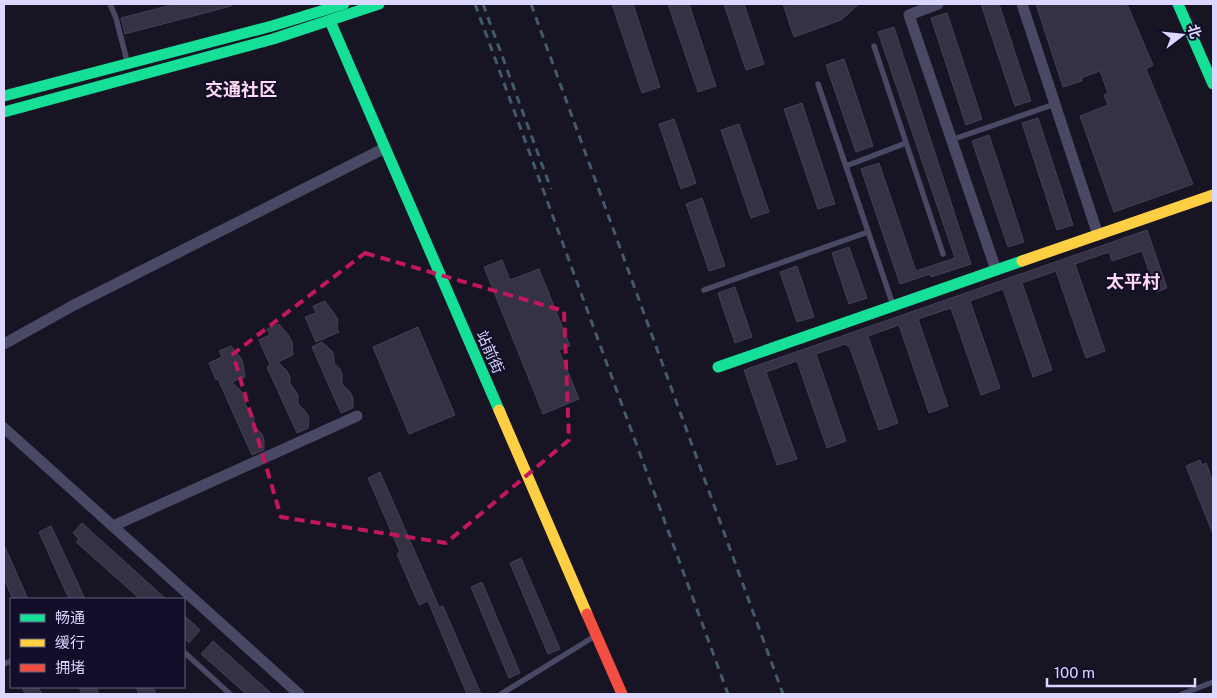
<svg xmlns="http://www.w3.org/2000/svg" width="1217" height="698" font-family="'Public Sans','Noto Sans SC',sans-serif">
<rect width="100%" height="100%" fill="#171424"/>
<g fill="#353246" stroke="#433f58">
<polygon points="175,4 231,4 231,6 125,34 121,18"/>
<polygon points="612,4 633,4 660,87 642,93"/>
<polygon points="668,4 689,4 716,86 698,92"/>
<polygon points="724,4 744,4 764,64 746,70"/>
<polygon points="783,4 859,4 841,20 794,37"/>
<polygon points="981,4 999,4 1031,101 1015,106"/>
<polygon points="1036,4 1127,4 1153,65 1146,69 1193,184 1114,212 1080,116 1108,105 1104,95 1108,93 1100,71 1081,78 1082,81 1063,87"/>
<polygon points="947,13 982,119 966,125 931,18"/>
<polygon points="894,27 971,264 931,277 930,274 900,284 861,169 879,163 916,271 955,258 878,32"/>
<polygon points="844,59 873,146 856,152 826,65"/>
<polygon points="802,103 835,204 818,209 784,109"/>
<polygon points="1038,118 1073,225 1057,230 1022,123"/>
<polygon points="674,119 696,183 681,189 659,124"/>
<polygon points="739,124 769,212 751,218 721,130"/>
<polygon points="989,135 1024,242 1008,247 972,141"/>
<polygon points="702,198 725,266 709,271 686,204"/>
<polygon points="1147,230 1167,288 1156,292 1142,251 1112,261 1109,252 1075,264 1105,351 1086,358 1056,271 1022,283 1052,370 1033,377 1003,289 970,301 1000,388 981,395 951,308 918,319 948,406 929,413 899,325 868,336 898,423 879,430 850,348 845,344 816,354 846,441 827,448 797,361 766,372 797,459 777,465 744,370"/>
<polygon points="849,247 867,298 849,304 832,253"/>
<polygon points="502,260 510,280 539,269 570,346 559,350 579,399 543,414 484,267"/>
<polygon points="797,266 814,317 797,322 780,272"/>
<polygon points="735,287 752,337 735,343 718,293"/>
<polygon points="325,301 338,319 337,328 339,332 316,342 305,317 316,313 313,306"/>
<polygon points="279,324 289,336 292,342 293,355 278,362 287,371 290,377 290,383 298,395 298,404 306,412 309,418 308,428 297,433 267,367 270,365 259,340 270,335 267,329"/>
<polygon points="418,327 455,415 409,434 373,347"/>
<polygon points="322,342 332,351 334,357 334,363 340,369 342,374 342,384 350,392 353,398 353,408 341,413 312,347"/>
<polygon points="231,346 241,358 243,364 245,377 232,382 243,393 246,399 245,405 251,411 254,417 254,426 262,434 264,440 264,450 252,455 218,379 216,380 209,363 222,357 219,351"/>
<polygon points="1200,460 1202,465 1206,463 1213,482 1213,534 1186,466"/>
<polygon points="380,472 439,607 443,606 481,694 467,694 428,601 419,605 397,554 400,552 368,478"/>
<polygon points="82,523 166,599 140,599 76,542 79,539 73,533"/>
<polygon points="51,526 67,560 85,599 69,599 39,532"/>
<polygon points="4,545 28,599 13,599 4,579"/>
<polygon points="521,558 560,649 548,654 510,563"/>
<polygon points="482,582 520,673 509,678 471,587"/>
<polygon points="184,615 200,630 189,643 184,638"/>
<polygon points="213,641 272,694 246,694 201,654"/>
<polygon points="22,687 38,687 42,694 25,694"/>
<polygon points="79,687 96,687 99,694 82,694"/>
<polygon points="136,687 153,687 156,694 139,694"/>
</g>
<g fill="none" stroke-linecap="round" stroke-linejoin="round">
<g stroke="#494965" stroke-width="5.5">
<polyline points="110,4 116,18 127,61"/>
<polyline points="874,46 943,254"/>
<polyline points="818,84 893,305"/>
<polyline points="951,140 1055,104"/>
<polyline points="846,166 906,143"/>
<polyline points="704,290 868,232"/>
<polyline points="184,652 230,694"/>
<polyline points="4,664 11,661"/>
<polyline points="501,694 595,636"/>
<polyline points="1182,694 1213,682"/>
</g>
<g stroke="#494965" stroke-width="11">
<polyline points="938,4 909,15 996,270"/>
<polyline points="1022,4 1098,235"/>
<polyline points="4,344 74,305 385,148"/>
<polyline points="4,428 299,694"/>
<polyline points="113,526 357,416"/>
</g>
<g stroke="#16e098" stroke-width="11">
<polyline points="1178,4 1213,84"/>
<polyline points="330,21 499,410"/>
<polyline points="4,96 272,26 344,4"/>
<polyline points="4,112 273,39 379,4"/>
<polyline points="718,367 1022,261"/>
</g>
<g stroke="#ffcf43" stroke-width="11">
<polyline points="1022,261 1213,195"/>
<polyline points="499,410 587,614"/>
</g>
<polyline stroke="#f24e42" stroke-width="11" points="587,614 622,694"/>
<g stroke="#435a6d" stroke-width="3" stroke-dasharray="8 6" stroke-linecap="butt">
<polyline points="475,4 728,694"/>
<polyline points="483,4 551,189"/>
<polyline points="531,4 783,694"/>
</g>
</g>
<path fill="none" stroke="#c2185b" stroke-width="4" stroke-dasharray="10 6" stroke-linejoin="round" d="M365,253l199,58 5,129 -123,103 -165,-26 -48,-163z"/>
<g text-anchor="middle" stroke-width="4" stroke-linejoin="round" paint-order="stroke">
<g font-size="15" fill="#dbd7ff" stroke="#120e2a">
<text transform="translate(490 352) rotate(66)" y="5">站前街</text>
</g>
<g font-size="18" font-weight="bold" fill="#ffd9f2" stroke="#120e2a">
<text x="241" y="96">交通社区</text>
<text x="1133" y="288">太平村</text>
</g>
</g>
<rect width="1217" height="698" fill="none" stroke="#dbd7ff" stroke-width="10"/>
<rect x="10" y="598" width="175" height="90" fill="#120e2a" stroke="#625e7f"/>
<rect x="20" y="614" width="25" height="8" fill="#16e098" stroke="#625e7f"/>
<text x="55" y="623" font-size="15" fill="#dbd7ff">畅通</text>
<rect x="20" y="639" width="25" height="8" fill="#ffcf43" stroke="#625e7f"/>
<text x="55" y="648" font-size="15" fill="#dbd7ff">缓行</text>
<rect x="20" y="664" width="25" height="8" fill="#f24e42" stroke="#625e7f"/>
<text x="55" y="673" font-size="15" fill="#dbd7ff">拥堵</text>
<g transform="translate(1182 35) rotate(74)" stroke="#120e2a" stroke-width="4" paint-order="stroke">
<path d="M0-4L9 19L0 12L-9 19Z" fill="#dbd7ff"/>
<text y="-8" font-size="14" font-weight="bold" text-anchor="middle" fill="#dbd7ff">北</text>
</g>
<path d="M1047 678v8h148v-8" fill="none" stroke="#dbd7ff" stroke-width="2.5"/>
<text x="1054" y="678" font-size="15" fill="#dbd7ff" stroke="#120e2a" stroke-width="4" paint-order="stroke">100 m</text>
</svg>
